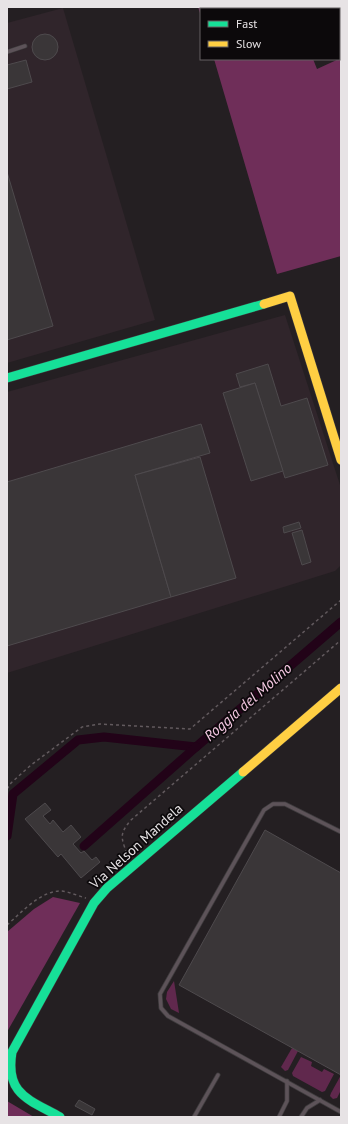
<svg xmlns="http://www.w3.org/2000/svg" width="348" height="1124" font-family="'PT Sans',sans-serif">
<rect width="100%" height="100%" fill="#241f22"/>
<g fill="#30252b">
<polygon points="63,8 155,320 7,363 7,23"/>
<polygon points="285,315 341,488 341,565 335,571 7,673 7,392"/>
</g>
<g fill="#60284d">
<polygon points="174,981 179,1013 171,1009 166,999 167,992"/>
<polygon points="292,1048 298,1051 288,1070 285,1071 281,1067"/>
<polygon points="301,1057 312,1062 311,1066 322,1072 324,1069 334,1074 325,1091 322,1092 293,1076 292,1073"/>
<polygon points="341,1075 341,1090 337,1098 333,1099 330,1096 331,1093"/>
</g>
<g fill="#6f2e59">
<polygon points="198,7 294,7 295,9 201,9 201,16"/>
<polygon points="341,58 341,256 277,274 214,59 313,59 317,69"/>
<polygon points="53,897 80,903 7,1032 7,932 34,909"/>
<polygon points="7,1101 34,1117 7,1117"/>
</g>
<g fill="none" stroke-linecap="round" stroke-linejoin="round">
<g stroke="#220318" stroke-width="9">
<polyline points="7,836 13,794 78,740 104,737 196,747 341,622"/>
<polyline points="84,846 196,747"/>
</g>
</g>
<g fill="#3a3638" stroke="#4e4a4d">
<circle cx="45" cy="47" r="13"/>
<polygon points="26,60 32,82 7,89 7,65"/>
<polygon points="7,172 53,326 7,340"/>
<polygon points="268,364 281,406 307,398 328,465 285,478 255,383 240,387 236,374"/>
<polygon points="255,383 283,471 251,481 223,393"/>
<polygon points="201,424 210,453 135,475 171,597 7,646 7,482"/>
<polygon points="200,457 236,578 171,597 135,475"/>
<polygon points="299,522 301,528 284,533 283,527"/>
<polygon points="302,530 311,562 302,565 292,533"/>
<polygon points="45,803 51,810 43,816 50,824 53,820 63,832 71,825 81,837 73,844 81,853 84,851 92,860 96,857 100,862 81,878 61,854 58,857 25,819"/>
<polygon points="265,830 341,873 341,1075 179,985"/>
<polygon points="79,1100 95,1109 92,1115 75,1106"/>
</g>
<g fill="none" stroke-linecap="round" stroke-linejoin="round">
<defs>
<g id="lane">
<polyline points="7,52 25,46"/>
<polyline points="341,832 285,804 273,804 264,810 160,994 161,1008 168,1016 341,1112"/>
<polyline points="194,1117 218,1075"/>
<polyline points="279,1117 287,1101 287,1081"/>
<polyline points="301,1117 307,1108 320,1100"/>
</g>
<g id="fast">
<polyline points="7,378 264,304"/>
<path d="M60,1117c-32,-18 -55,-23 -48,-65l82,-149 13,-15 136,-116"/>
</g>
<g id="slow">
<polyline points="264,304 290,296 341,460"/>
<polyline points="243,772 341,688"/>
</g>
</defs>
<use href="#lane" stroke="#3e3b3d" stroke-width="5"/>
<use href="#fast" stroke="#3e3b3d" stroke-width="10"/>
<use href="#slow" stroke="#3e3b3d" stroke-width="10"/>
<g stroke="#625a5e" stroke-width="1.5" stroke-dasharray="3 3" stroke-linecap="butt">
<polyline points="7,789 11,783 31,765 82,727 100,724 190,729 341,600"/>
<path d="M128,859c-4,-19 -12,-22 3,-39l210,-180"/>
<path d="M7,925c14,-12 34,-35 55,-34 8,1 16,5 24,7"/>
</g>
<use href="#lane" stroke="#5d5359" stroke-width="3.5"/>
<use href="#fast" stroke="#16e098" stroke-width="9"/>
<use href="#slow" stroke="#ffcf43" stroke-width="9"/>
</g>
<g text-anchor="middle" stroke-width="3.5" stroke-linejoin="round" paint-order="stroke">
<g font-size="14" fill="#e7e3e5" stroke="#0c090b">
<text transform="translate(136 846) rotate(-42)" y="5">Via Nelson Mandela</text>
</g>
<g font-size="15" font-style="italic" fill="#f5c8e2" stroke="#0c090b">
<text transform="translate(248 702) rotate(-41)" y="5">Roggia del Molino</text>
</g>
</g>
<rect width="348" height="1124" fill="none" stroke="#e7e3e5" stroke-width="16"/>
<rect x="200" y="8" width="140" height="52" fill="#0c090b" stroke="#646062"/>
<rect x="208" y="21" width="20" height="6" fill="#16e098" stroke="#646062"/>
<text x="236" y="28" font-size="12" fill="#e7e3e5">Fast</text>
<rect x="208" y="41" width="20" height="6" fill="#ffcf43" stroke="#646062"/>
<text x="236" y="48" font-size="12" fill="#e7e3e5">Slow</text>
</svg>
